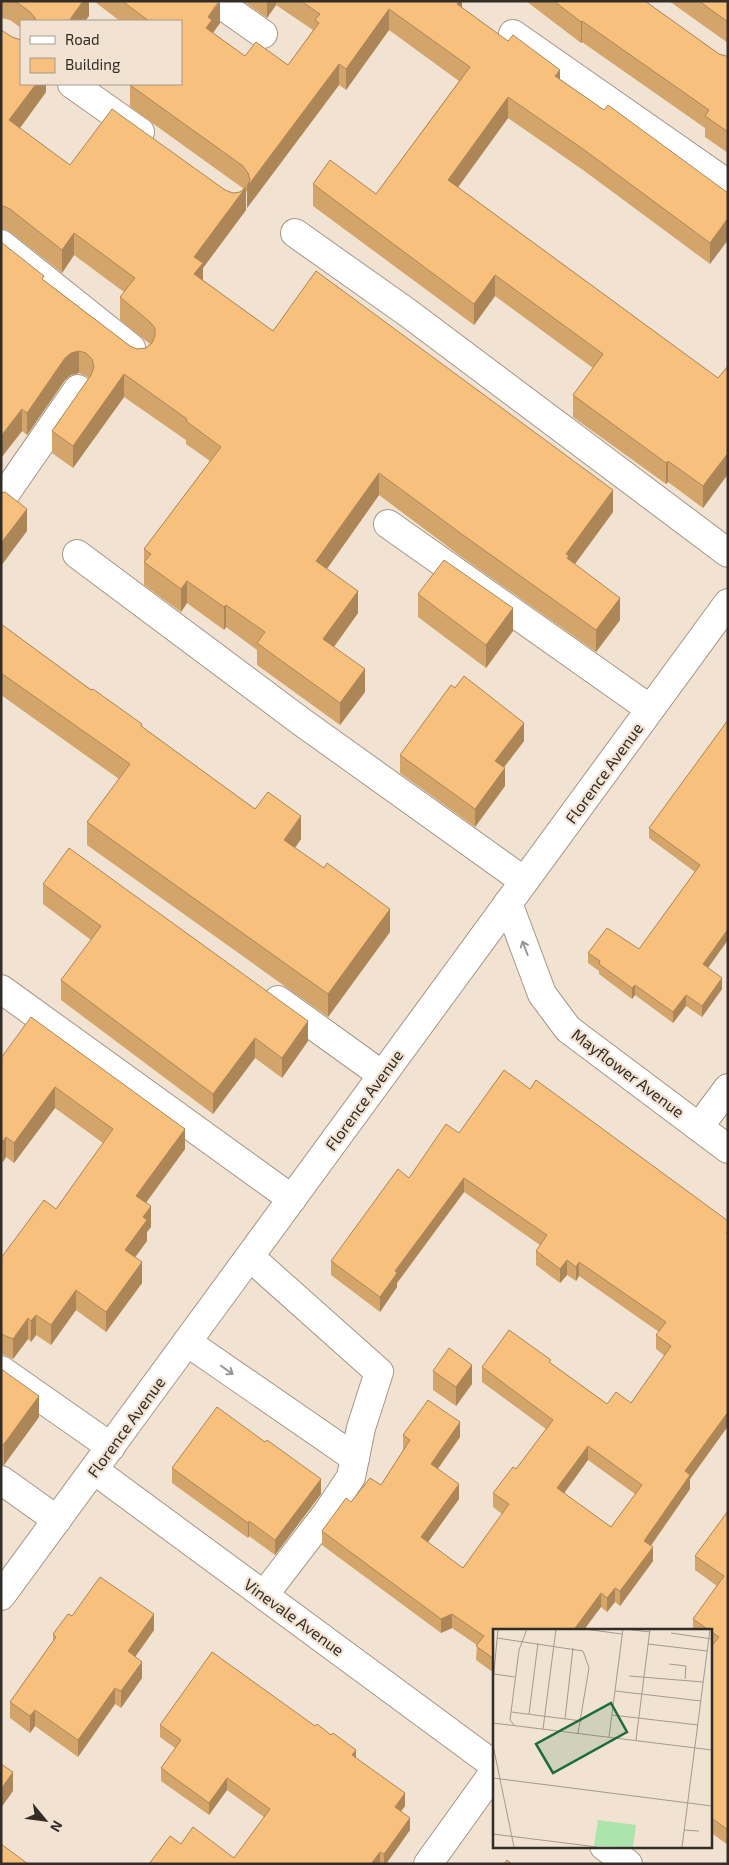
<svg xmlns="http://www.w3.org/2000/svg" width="729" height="1865" font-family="'Exo 2',sans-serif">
<rect width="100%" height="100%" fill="#f1e2d1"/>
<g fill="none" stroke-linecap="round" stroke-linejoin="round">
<defs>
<g id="minor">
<polyline points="216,1 263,34"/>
<polyline points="513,34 728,184"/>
<polyline points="72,84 140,132"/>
<polyline points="295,233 408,313 728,553"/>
<polyline points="1,244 131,348"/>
<polyline points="1,500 78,389"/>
<polyline points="388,524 650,709"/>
<polyline points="77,554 299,720 524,881"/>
<polyline points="508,903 542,994 568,1029 728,1149"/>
<polyline points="1,989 292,1199"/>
<polyline points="278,1000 382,1075"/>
<polyline points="699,1127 728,1088"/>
<polyline points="250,1257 379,1372 361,1428 351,1477 327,1513 264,1595"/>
<polyline points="187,1342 355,1458"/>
<polyline points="1,1370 111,1447"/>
<polyline points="94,1470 494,1765"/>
<polyline points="1,1480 57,1520"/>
<polyline points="604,1846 628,1864"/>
<polyline points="428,1864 494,1772"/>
</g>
<polyline id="major" points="1,1596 728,603"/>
</defs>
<use href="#minor" stroke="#a49787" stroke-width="30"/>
<use href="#major" stroke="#a49787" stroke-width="30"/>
<use href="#minor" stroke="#fff" stroke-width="28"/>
<use href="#major" stroke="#fff" stroke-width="28"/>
</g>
<g fill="#d4a56b" fill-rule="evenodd">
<polygon points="1,1 89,1 89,16 85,21 21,21 21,28 10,20 1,18"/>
<polygon points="95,1 219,1 220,23 213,33 245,56 288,65 313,30 276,5 267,18 243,1 462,1 462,8 560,79 604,110 728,193 710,264 583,170 508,118 458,187 718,378 728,366 728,474 703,508 668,482 666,484 573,417 573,395 593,368 495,296 474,325 313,206 313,184 376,194 459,81 389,30 346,90 339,85 247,208 247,192 246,191 246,210 203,268 203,280 273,331 613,512 575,564 620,620 596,652 463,558 379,495 327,569 358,613 334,647 365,692 340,725 257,665 257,650 226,627 224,630 187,603 181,612 144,585 144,549 210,461 186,444 186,440 124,397 73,468 52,453 52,431 89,378 86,376 79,373 71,375 65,380 27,435 22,431 1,458 44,280 130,346 137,349 146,348 150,344 120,320 120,297 124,292 74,255 62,273 10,232 3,229 1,229 1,30 46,84 46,92 20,128 70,165 225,190 233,193 240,192 244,189 130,107 130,85 181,21 120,21 95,2"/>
<polygon points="526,1 645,1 719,54 726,56 728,56 728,153 705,137 705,128 582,42 581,43"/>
<polygon points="669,1 728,1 728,43"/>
<polygon points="418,594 513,631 486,668 418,617"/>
<polygon points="1,624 255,809 301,839 295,848 390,932 328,1017 87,845 87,822 119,779 1,695"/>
<polygon points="728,720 708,968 722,989 702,1017 686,1006 673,1023 635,995 632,999 599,974 599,971 588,963 588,953 639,949 695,872 649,838 649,828"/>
<polygon points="524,741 504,767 505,786 475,827 400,773 400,755"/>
<polygon points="43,884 308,1041 282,1078 255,1058 213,1114 61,1000 61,980 91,940 43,904"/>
<polygon points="1,1058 185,1149 146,1203 151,1227 147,1232 147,1241 135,1257 142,1283 106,1332 76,1310 51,1345 36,1335 31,1342 28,1339 13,1359 2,1354 1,1258 56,1209 103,1143 55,1108 14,1163 6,1157 3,1162 1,1160"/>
<path d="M530,1089l198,132v205l-38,53v10l-39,57 2,15 -33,45 -5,-4 -8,10 -6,-5 -107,23v43l-18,-13 1,-15 -25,-17 -11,5 -119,-88v-14l29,-29 30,-17 22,-35v-15l57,2 -22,32 21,30 -32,43 36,26 39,-54 -9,-7v-14l23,-24 30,-40 -64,-47v-15l69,-4 56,41 24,-1 34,-47 -9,-7v-14l3,-3 -80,-56 -3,5 -9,-6 -7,8 -24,-18v-14l4,-6 -76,-53 -67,91v4l-17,25 -49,-37v-14l78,-83 50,-45zM588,1460l47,34 -24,33 -47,-34z"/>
<polygon points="1,1369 39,1417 4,1465 1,1465"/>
<polygon points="433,1371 472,1384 456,1406 433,1390"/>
<polygon points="172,1468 321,1494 275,1555 249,1536 248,1538 172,1483"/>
<polygon points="728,1511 728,1845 710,1832 710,1648 712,1646 710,1645 710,1630 693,1630 693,1619 717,1586 695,1570 695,1556"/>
<polygon points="72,1616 154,1630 135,1657 142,1678 121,1708 115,1704 78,1757 35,1726 30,1733 10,1718 10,1702 53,1641 53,1634"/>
<polygon points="160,1725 356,1758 405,1806 401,1811 410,1830 386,1864 149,1864 181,1844 234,1858 264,1817 227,1790 209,1815 161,1781 161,1768 175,1748 160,1737"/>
</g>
<g fill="#ad8657">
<polygon points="83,1 89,1 89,16 85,21 69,21"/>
<polygon points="267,1 276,1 276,5 267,18"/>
<polygon points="459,1 462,1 462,16 457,4"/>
<polygon points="220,2 220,23 212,34 206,28 208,17"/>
<polygon points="389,9 389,30 346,90 346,69"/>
<polygon points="582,21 582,42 581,43 581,22"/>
<polygon points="339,64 339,85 247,208 247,187"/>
<polygon points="560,70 560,91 555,76"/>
<polygon points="36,84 46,84 46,92 9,143 9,120"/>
<polygon points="508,97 508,118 448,201 448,180"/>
<polygon points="246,187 246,210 203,268 203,286 194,297 194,257"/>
<polygon points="728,218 728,240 710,264 710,243"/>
<polygon points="74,233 74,255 62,273 62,250"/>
<polygon points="495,275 495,296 474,325 474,304"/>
<polygon points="79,351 79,373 71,375 65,380 27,435 27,413 65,358 71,353"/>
<polygon points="124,374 124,397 73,468 73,446"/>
<polygon points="22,409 22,431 1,458 1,436"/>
<polygon points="728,449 728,474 703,508 703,486"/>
<polygon points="668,461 668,482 666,484 666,463"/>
<polygon points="379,473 379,495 316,584 316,561"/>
<polygon points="613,490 613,512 569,572 566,554"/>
<polygon points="27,509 27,531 1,566 1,543"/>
<polygon points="187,581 187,603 181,612 181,589"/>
<polygon points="358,591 358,613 323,662 323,639"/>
<polygon points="620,598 620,620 596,652 596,630"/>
<polygon points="226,605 226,627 224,630 224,607"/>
<polygon points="513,608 513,631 486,668 486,645"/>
<polygon points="365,669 365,692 340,725 340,703"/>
<polygon points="524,723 524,741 495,779 495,761"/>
<polygon points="505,768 505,786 475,827 475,809"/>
<polygon points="301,816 301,839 284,863 284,840"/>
<polygon points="390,909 390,932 328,1017 328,994"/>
<polygon points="728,929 728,940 703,975 703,964"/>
<polygon points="722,978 722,989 702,1017 702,1006"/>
<polygon points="635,985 635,995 632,999 632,988"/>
<polygon points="686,995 686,1006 673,1023 673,1012"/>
<polygon points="308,1021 308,1041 282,1078 282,1058"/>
<polygon points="255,1038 255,1058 213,1114 213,1094"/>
<polygon points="55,1087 55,1108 14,1163 14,1143"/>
<polygon points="185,1129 185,1149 136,1216 136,1196"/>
<polygon points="6,1137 6,1157 3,1162 3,1141"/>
<polygon points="464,1178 464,1192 397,1283 397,1287 380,1312 380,1297 395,1271"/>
<polygon points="151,1206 151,1227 147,1232 147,1241 125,1271 125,1250 143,1217"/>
<polygon points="567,1260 567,1275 560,1283 560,1269"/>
<polygon points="142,1262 142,1283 106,1332 106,1312"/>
<polygon points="579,1262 579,1276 576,1281 576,1267"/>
<polygon points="76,1290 76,1310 51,1345 51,1325"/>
<polygon points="36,1315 36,1335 31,1342 31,1321"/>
<polygon points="28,1318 28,1339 13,1359 13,1339"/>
<polygon points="1,1334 2,1334 1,1355"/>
<polygon points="472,1365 472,1384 456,1406 456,1387"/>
<polygon points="39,1396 39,1417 4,1465 4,1444"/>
<polygon points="728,1412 728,1426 690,1479 690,1489 644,1555 644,1541 685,1471"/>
<polygon points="460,1422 460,1437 431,1478 431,1464"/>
<polygon points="588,1446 588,1460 557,1503 557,1488"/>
<polygon points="321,1479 321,1494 275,1555 275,1540"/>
<polygon points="459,1484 459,1499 421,1552 421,1537"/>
<polygon points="249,1521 249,1536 248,1538 248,1523"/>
<polygon points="653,1547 653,1561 620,1606 620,1591"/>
<polygon points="615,1588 615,1602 607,1612 607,1598"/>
<polygon points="601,1593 601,1607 584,1630 575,1630 575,1628"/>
<polygon points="154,1614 154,1630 128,1667 128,1651"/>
<polygon points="452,1614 452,1628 441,1633 441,1619"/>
<polygon points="142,1662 142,1678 121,1708 121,1691"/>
<polygon points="115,1688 115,1704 78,1757 78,1740"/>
<polygon points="35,1710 35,1726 30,1733 30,1716"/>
<polygon points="356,1750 356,1762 352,1755"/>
<polygon points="13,1772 13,1791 1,1808 1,1789"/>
<polygon points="227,1778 227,1790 209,1815 209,1803"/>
<polygon points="405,1793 405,1806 395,1819 395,1807"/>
<polygon points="410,1818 410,1830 386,1864 384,1864 384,1854"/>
<polygon points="380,1852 380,1864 371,1864"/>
</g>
<g fill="#f7c07c" stroke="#ad8657" fill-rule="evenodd">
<polygon points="15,1 83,1 69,21 36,21 35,18 30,12"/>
<polygon points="122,1 219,1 208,17 212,20 206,28 245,56 256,42 288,65 319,23 315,20 320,14 301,1 459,1 457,4 508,41 513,35 560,70 555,76 604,110 608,105 728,193 728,218 710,243 583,149 508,97 448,180 718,378 728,366 728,449 727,450 728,450 728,453 703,486 668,461 666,463 573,395 603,354 495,275 474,304 313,184 330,160 376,194 470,67 389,9 346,69 339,64 247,187 250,180 248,173 243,166 130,85 132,84 181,84 181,21 149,21"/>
<polygon points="554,1 645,1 719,54 726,56 728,56 728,132 705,116 709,110 582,21 581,22"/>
<polygon points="699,1 728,1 728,22"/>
<polygon points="1,30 12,37 21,40 21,84 36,84 9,120 70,165 112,109 225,190 233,193 240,192 246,187 194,257 203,263 194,274 273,331 316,271 613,490 566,554 569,556 567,558 620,598 596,630 463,535 379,473 316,561 358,591 323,639 365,669 340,703 257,643 265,632 226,605 224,607 187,581 181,589 144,562 151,554 144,549 221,447 186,421 187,419 124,374 73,446 52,431 91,375 94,367 92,359 86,353 79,351 71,353 65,358 27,413 22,409 1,436 1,242 44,276 42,279 130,346 137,349 146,348 152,343 155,336 155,328 150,322 120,297 135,278 74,233 62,250 10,209 3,206 1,206"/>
<polygon points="5,492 27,509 1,543 1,493"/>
<polygon points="444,560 513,608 486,645 418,594"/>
<polygon points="1,624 91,690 93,689 142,724 141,726 255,809 268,792 301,816 284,840 324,868 327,863 390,909 328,994 87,822 130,764 1,673"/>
<polygon points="464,676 524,723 495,761 505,768 475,809 400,755 451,685 455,688"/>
<polygon points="728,720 728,929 703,964 722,978 702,1006 686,995 673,1012 635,985 632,988 599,964 600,961 588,953 607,928 639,949 700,865 649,828"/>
<polygon points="69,848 308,1021 282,1058 255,1038 213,1094 61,980 101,926 43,884"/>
<polygon points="31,1017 185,1129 136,1196 151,1206 143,1217 147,1220 125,1250 142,1262 106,1312 76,1290 51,1325 36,1315 31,1321 28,1318 13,1339 1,1334 1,1258 44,1200 56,1209 113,1129 55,1087 14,1143 6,1137 3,1141 1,1140 1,1058"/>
<path d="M504,1070l26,19 6,-9 192,141v10l-2,2 2,1v178l-43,59 5,4 -46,66 9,6 -33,44 -5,-3 -8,10 -6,-5 -26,35 1,2h-82v29l-18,-13 8,-10 -32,-22 -11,5 -119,-88 24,-33 5,4 19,-24 11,7 29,-45 -7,-5 25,-35 32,22 -29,42 28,20 -38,53 42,31 46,-64 -16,-11 20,-26 3,2 37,-49 -71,-53 27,-37 42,30 -2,2 58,42 9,-12 15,11 40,-57 -15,-11 10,-13 -87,-60 -3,5 -9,-7 -7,9 -24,-18 11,-16 -83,-57 -69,93 2,2 -17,24 -49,-36 67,-92 11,9 37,-54 13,9zM588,1446l54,39 -31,42 -54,-39z"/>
<polygon points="449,1348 472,1365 456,1387 433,1371"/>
<polygon points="1,1369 39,1396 4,1444 1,1445"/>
<polygon points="217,1407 265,1442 267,1440 321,1479 275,1540 249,1521 248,1523 172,1468"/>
<polygon points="728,1511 728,1830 710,1817 710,1648 719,1637 693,1619 724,1576 695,1556"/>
<polygon points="100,1577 154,1614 128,1651 142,1662 121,1691 115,1688 78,1740 35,1710 30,1716 10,1702 56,1637 53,1634 68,1614 72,1616"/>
<polygon points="212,1652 315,1726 317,1724 331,1735 333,1733 356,1750 352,1755 405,1793 395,1807 410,1818 384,1854 380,1852 371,1864 149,1864 170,1836 181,1844 193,1827 234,1858 270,1809 227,1778 209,1803 161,1768 181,1740 160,1725"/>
<polygon points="1,1764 13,1772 1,1789"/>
<polygon points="1,1844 28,1864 1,1864"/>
<polygon points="507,1860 512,1864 504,1864"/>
</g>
<defs><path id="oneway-shaft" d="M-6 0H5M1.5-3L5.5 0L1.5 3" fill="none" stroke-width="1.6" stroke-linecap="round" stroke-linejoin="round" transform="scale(1.25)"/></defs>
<g stroke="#999693">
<use href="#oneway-shaft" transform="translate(525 948) rotate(-111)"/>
<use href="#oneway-shaft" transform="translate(227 1370) rotate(35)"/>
</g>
<g text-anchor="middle" stroke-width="4.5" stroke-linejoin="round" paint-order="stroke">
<g font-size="16" fill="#332d27" stroke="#f1e2d1">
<text transform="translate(604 773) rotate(-54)" y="6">Florence Avenue</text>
<text transform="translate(628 1073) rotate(37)" y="6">Mayflower Avenue</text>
<text transform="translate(364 1100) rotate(-54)" y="6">Florence Avenue</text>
<text transform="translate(126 1427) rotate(-54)" y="6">Florence Avenue</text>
<text transform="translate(294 1617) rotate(36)" y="6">Vinevale Avenue</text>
</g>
</g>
<g transform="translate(493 1629)">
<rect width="219" height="219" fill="#f1e2d1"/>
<path d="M105,191l38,5 -3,22 -39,-1z" fill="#ace4ad"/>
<path fill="none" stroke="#a59a8d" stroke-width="1" d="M91,0l38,5M132,0l25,3M178,4l41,6M4,9l86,13 6,17 -11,65M155,15l59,7M176,35l17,2 -1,13M1,45l21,3M136,47l74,6M0,53l5,-53M122,62l86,10M18,83l71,9M36,85l9,-71M119,86l86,10M72,90l8,-71M0,94l219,27M21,96l-4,-5 9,-70 8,-21M50,100l13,-100M116,108l14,-108M143,111l14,-111M0,116l21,102M0,149l219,28M191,201l15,1M0,205l104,13M189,218l28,-218"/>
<path fill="#1c6d3e" fill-opacity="0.15" stroke="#1c6d3e" stroke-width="2.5" d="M118,74l16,29 -74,41 -17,-29z"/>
<rect width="219" height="219" fill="none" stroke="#332d27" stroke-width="2.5"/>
</g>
<rect width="729" height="1865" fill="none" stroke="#332d27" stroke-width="5"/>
<rect x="20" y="20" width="162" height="65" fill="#f1e2d1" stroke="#a59a8d"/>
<rect x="30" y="36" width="25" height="8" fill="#ffffff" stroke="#a59a8d"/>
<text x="65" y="45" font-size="15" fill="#332d27">Road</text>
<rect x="30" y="58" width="25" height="15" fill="#f7c07c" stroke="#a59a8d"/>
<text x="65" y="70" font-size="15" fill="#332d27">Building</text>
<g transform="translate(45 1820) rotate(119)" stroke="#f1e2d1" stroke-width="4" paint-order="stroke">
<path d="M0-4L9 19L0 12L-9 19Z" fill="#332d27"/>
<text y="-8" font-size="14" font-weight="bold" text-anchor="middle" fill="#332d27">N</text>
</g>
</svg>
